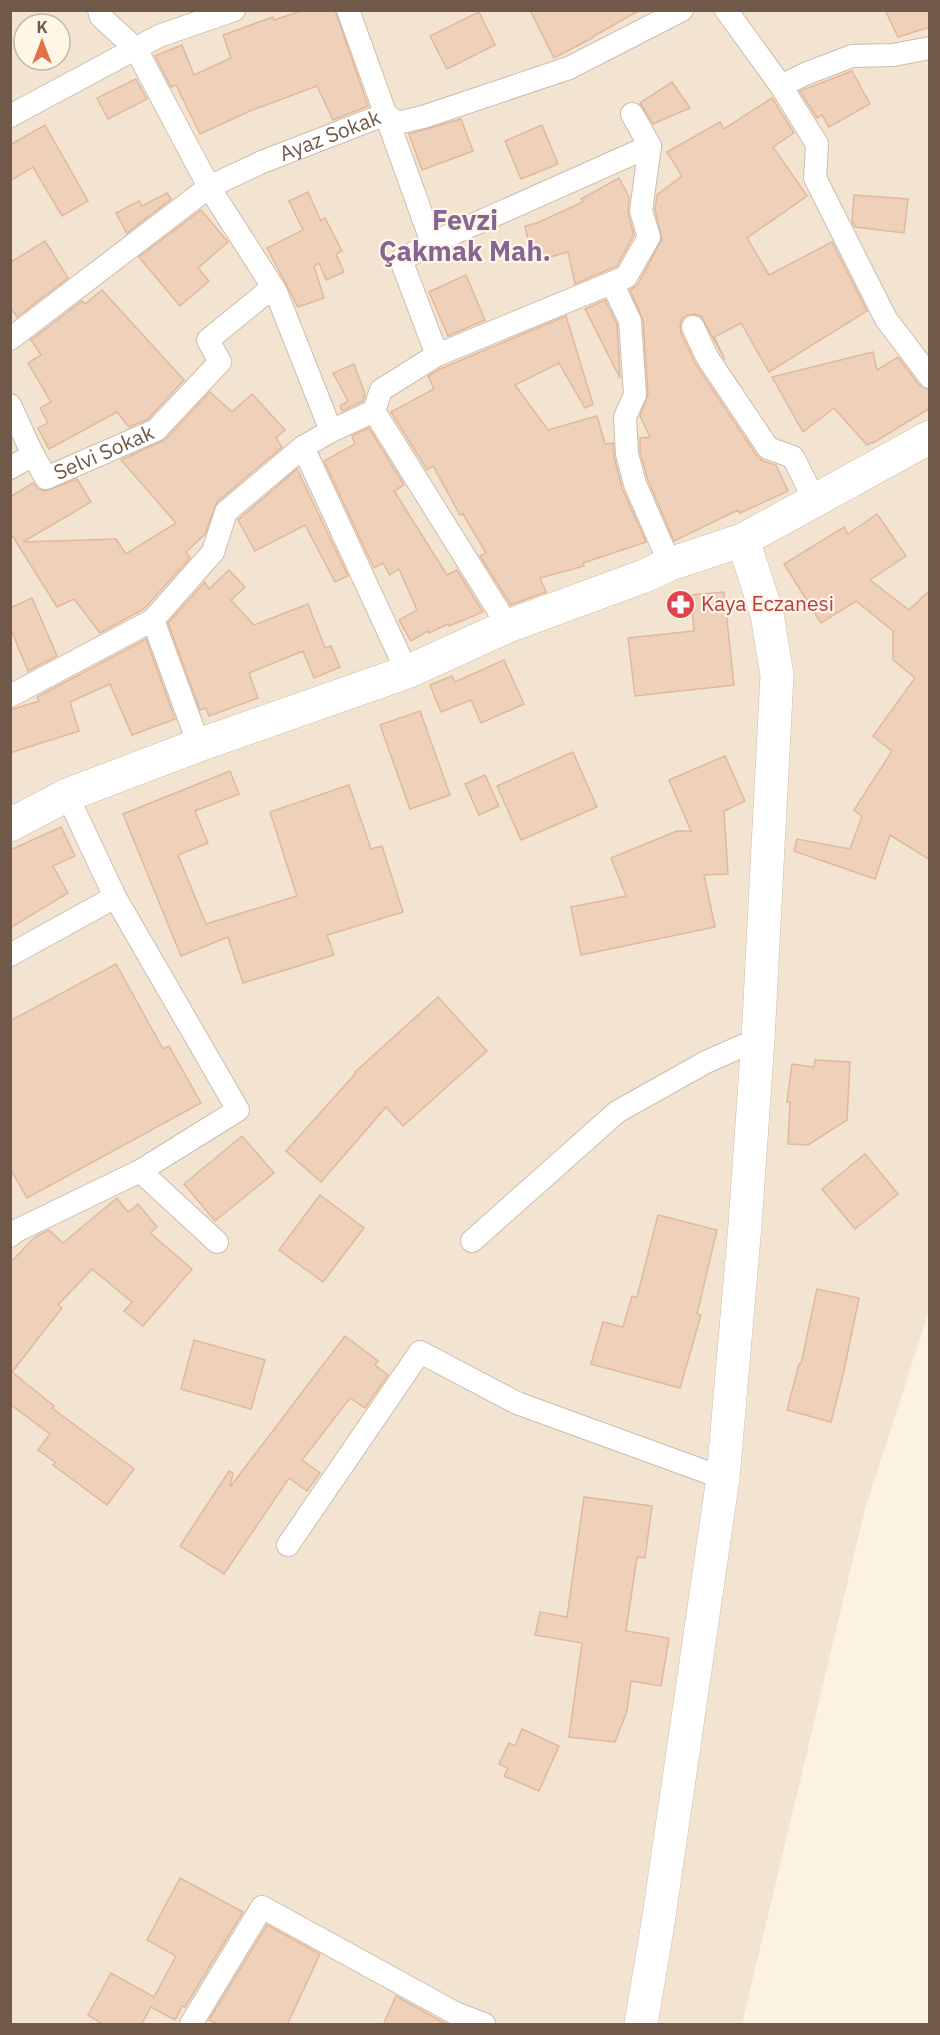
<svg xmlns="http://www.w3.org/2000/svg" width="940" height="2035" font-family="'IBM Plex Sans',sans-serif">
<rect width="100%" height="100%" fill="#fbf2e2"/>
<path fill="#f2e4d0" fill-rule="evenodd" d="M11,11h918v1300l-64,198 -123,515h-731zM24,24h36v36h-36z"/>
<g fill="#efd1ba" stroke="#e1b89c" stroke-width="1.5">
<polygon points="304,10 335,10 368,106 333,120 317,86 250,111 200,134 176,85 171,87 155,56 182,45 194,75 231,58 223,35 273,17 274,20"/>
<polygon points="530,10 640,10 594,36 594,37 554,58"/>
<polygon points="885,10 930,10 930,27 898,37"/>
<polygon points="479,12 495,45 447,69 430,36"/>
<polygon points="852,71 870,104 829,127 822,115 817,118 800,91"/>
<polygon points="136,79 147,99 108,119 97,98"/>
<polygon points="672,82 690,108 653,124 640,103"/>
<polygon points="772,98 794,133 773,147 807,196 747,238 769,275 832,242 867,311 769,372 741,323 714,337 725,360 701,316 694,314 687,315 682,319 680,325 681,333 696,365 757,456 763,461 776,465 788,491 740,513 738,510 674,541 648,480 640,452 640,438 650,437 640,416 648,394 643,320 630,290 638,284 662,239 655,210 657,195 682,176 667,152 720,122 724,129"/>
<polygon points="461,119 473,151 422,170 409,134"/>
<polygon points="45,125 88,201 62,216 33,167 10,181 10,145"/>
<polygon points="542,125 558,164 521,179 505,141"/>
<polygon points="619,178 629,197 628,214 634,235 617,266 575,284 568,252 533,262 525,226 537,223 583,202 581,199"/>
<polygon points="308,192 321,221 325,218 342,251 336,254 344,272 326,280 319,263 314,266 324,298 298,307 267,248 303,230 289,201"/>
<polygon points="167,193 171,199 127,233 116,213 139,201 142,206"/>
<polygon points="854,195 908,199 904,233 855,227 852,221"/>
<polygon points="201,210 228,242 198,268 209,281 180,306 139,257"/>
<polygon points="45,241 68,278 17,317 10,307 11,262"/>
<polygon points="466,275 485,320 448,336 429,292"/>
<polygon points="102,290 184,380 148,419 129,427 117,412 49,449 38,428 48,423 40,408 51,402 28,363 41,355 31,340 82,301 85,304"/>
<polygon points="605,300 617,324 620,378 585,309"/>
<polygon points="566,316 593,404 585,408 559,363 515,385 548,430 597,416 605,444 613,443 614,457 622,488 646,542 583,563 584,566 540,578 546,592 511,605 480,556 486,553 463,514 460,515 433,466 427,470 391,412 434,389 428,376 440,369"/>
<polygon points="873,352 877,370 898,357 919,385 930,390 930,408 873,443 872,442 867,445 834,408 803,432 772,377"/>
<polygon points="354,364 365,394 363,401 342,411 340,406 348,401 333,373"/>
<polygon points="210,392 232,412 252,394 285,430 276,438 282,447 217,502 205,534 186,552 190,558 144,609 100,633 74,599 57,607 10,532 10,497 33,483 38,489 45,491 77,479 91,502 23,542 116,539 126,554 176,523 121,460 165,440"/>
<polygon points="369,428 404,485 394,491 447,575 457,570 483,612 449,626 448,624 429,633 428,631 411,641 399,620 417,610 399,569 390,575 383,563 374,568 324,461 355,444 352,436"/>
<polygon points="297,469 348,576 335,582 305,525 255,551 238,520"/>
<polygon points="877,514 906,556 870,580 909,610 930,590 930,860 890,835 875,879 794,851 797,839 850,849 862,816 854,810 892,751 873,736 915,678 893,660 893,631 856,601 821,623 784,564 844,527 848,534"/>
<polygon points="229,570 245,587 231,600 254,625 308,604 325,648 331,646 340,667 314,678 303,651 249,673 258,698 209,716 206,708 200,710 168,623 205,582 209,589"/>
<polygon points="724,592 734,685 635,696 628,638 694,631 691,595"/>
<polygon points="32,598 57,656 28,671 10,627 10,608"/>
<polygon points="146,639 175,719 132,735 110,684 70,702 79,731 10,753 10,710 39,701 37,697"/>
<polygon points="504,660 524,704 481,723 471,700 441,712 430,685 452,676 455,682"/>
<polygon points="420,711 450,795 410,809 380,725"/>
<polygon points="573,752 597,807 521,840 497,786"/>
<polygon points="725,756 745,801 724,811 728,874 704,875 715,927 581,955 571,907 626,896 611,858 677,831 691,831 669,780"/>
<polygon points="230,771 239,794 195,811 208,843 178,855 206,924 297,896 270,812 349,785 371,849 382,846 403,912 327,935 334,955 243,983 228,937 181,956 123,814"/>
<polygon points="485,775 499,806 479,815 465,784"/>
<polygon points="61,827 75,856 53,866 68,893 10,928 10,850"/>
<polygon points="116,964 163,1049 169,1046 201,1103 27,1198 10,1168 10,1021"/>
<polygon points="438,997 487,1051 403,1126 386,1107 321,1182 286,1151 356,1073 355,1072"/>
<polygon points="815,1060 850,1062 847,1120 808,1145 788,1144 790,1102 787,1102 792,1064 814,1067"/>
<polygon points="242,1136 274,1173 215,1221 184,1184"/>
<polygon points="865,1154 898,1194 855,1229 822,1189"/>
<polygon points="320,1195 364,1228 323,1282 279,1250"/>
<polygon points="117,1198 128,1212 138,1204 157,1227 150,1233 192,1269 143,1326 124,1311 132,1302 92,1269 58,1305 62,1308 12,1372 54,1406 52,1408 134,1469 107,1505 53,1465 55,1462 38,1450 50,1434 10,1404 10,1263 35,1237 49,1230 63,1243"/>
<polygon points="658,1215 717,1230 697,1314 701,1315 680,1388 591,1364 603,1322 623,1327 632,1296 637,1297"/>
<polygon points="817,1289 859,1298 843,1375 831,1422 787,1410 799,1364 801,1364"/>
<polygon points="345,1336 378,1361 375,1365 388,1375 365,1408 350,1398 302,1460 320,1473 307,1491 289,1478 224,1574 180,1546 229,1471 233,1473 230,1487"/>
<polygon points="194,1340 265,1360 251,1409 181,1389"/>
<polygon points="584,1497 652,1506 645,1558 637,1557 626,1631 669,1638 661,1686 631,1681 627,1711 615,1742 569,1737 582,1643 535,1635 540,1612 567,1617"/>
<polygon points="522,1729 559,1746 539,1791 504,1776 508,1768 499,1764 509,1743 515,1746"/>
<polygon points="180,1878 243,1912 185,2007 182,2006 175,2020 151,2007 141,2025 104,2025 88,2015 111,1973 154,1997 176,1956 147,1940"/>
<polygon points="267,1925 320,1954 287,2025 219,2025 209,2020"/>
<polygon points="396,1996 448,2025 383,2025"/>
</g>
<g fill="none" stroke-linecap="round" stroke-linejoin="round">
<defs>
<g id="street">
<polyline points="99,10 101,17 136,49 209,187 276,292 331,431"/>
<polyline points="348,10 432,243"/>
<polyline points="726,10 781,86 817,144 815,178 886,319 930,377"/>
<polyline points="781,86 805,74 852,56 893,55 930,48"/>
<polyline points="10,116 159,36 234,10"/>
<polyline points="612,283 630,321 635,395 625,417 627,454 635,484 670,564"/>
<polyline points="693,327 707,357 768,448 793,457 815,501"/>
<path id="s1" d="M10,339l199,-152 53,-25 124,-48 11,9 26,-6 146,-49 113,-58"/>
<polyline points="437,355 401,260 432,243 650,146"/>
<polyline points="10,405 33,455"/>
<polyline points="374,411 508,626"/>
<polyline points="303,447 407,672"/>
<path id="s2" d="M10,468l23,-13 13,23 110,-48 64,-68 -12,-22 65,-53"/>
<polyline points="153,620 199,745"/>
<polyline points="10,696 153,620 213,552 226,512 303,447 331,431 374,411 381,390 437,355 626,277 649,237 641,211 650,146 632,114"/>
<polyline points="10,955 115,897"/>
<polyline points="140,1171 217,1242"/>
<polyline points="10,1236 16,1231 140,1171 238,1110 115,897 67,795"/>
<polyline points="472,1241 617,1112 706,1062 758,1039"/>
<polyline points="288,1545 420,1352 517,1403 723,1478"/>
<polyline points="191,2024 262,1907 455,2013 484,2024"/>
</g>
<g id="secondary">
<polyline points="10,825 67,795 199,745 407,672 508,626 647,575 670,564 743,540 930,437"/>
<polyline points="641,2024 658,1923 723,1478 745,1225 758,1039 777,675 767,614 743,540"/>
</g>
</defs>
<use href="#street" stroke="#cebcac" stroke-width="24"/>
<use href="#secondary" stroke="#d0bca9" stroke-width="34"/>
<use href="#street" stroke="#fff" stroke-width="22"/>
<use href="#secondary" stroke="#fff" stroke-width="33"/>
</g>
<defs>
<symbol id="pharmacy-disc" viewBox="-11 -11 22 22"><circle r="9.5" fill="#e0444e" stroke="#fef6e7"/><path d="M-2-6h4v4h4v4h-4v4h-4v-4h-4v-4h4Z" fill="#fff"/></symbol>
</defs>
<g fill-rule="evenodd">
<use href="#pharmacy-disc" x="664" y="588" width="33" height="33"/>
</g>
<g text-anchor="middle" stroke-width="4.5" stroke-linejoin="round" paint-order="stroke">
<g font-size="21" fill="#715949" stroke="#fef6e7">
<text dy="7" stroke="none"><textPath href="#s1" startOffset="382">Ayaz Sokak</textPath></text>
<text dy="7" stroke="none"><textPath href="#s2" startOffset="116">Selvi Sokak</textPath></text>
</g>
<g font-size="21" fill="#be3a42" stroke="#fef6e7" text-anchor="start">
<text x="701" y="611">Kaya Eczanesi</text>
</g>
<g font-size="27" font-weight="bold" fill="#866594" stroke="#fef6e7">
<text x="465" y="230">Fevzi<tspan x="465" dy="31">Çakmak Mah.</tspan></text>
</g>
</g>
<rect width="940" height="2035" fill="none" stroke="#715949" stroke-width="24"/>
<g transform="translate(42 42)"><circle r="28" fill="#fef6e7" stroke="#c6b7a8" stroke-width="1.5"/>
<path d="M0-4.5L10 22L0 15L-10 22Z" fill="#e1714b"/>
<text y="-9" font-size="16" font-weight="bold" text-anchor="middle" fill="#715949">K</text>
</g>
</svg>
